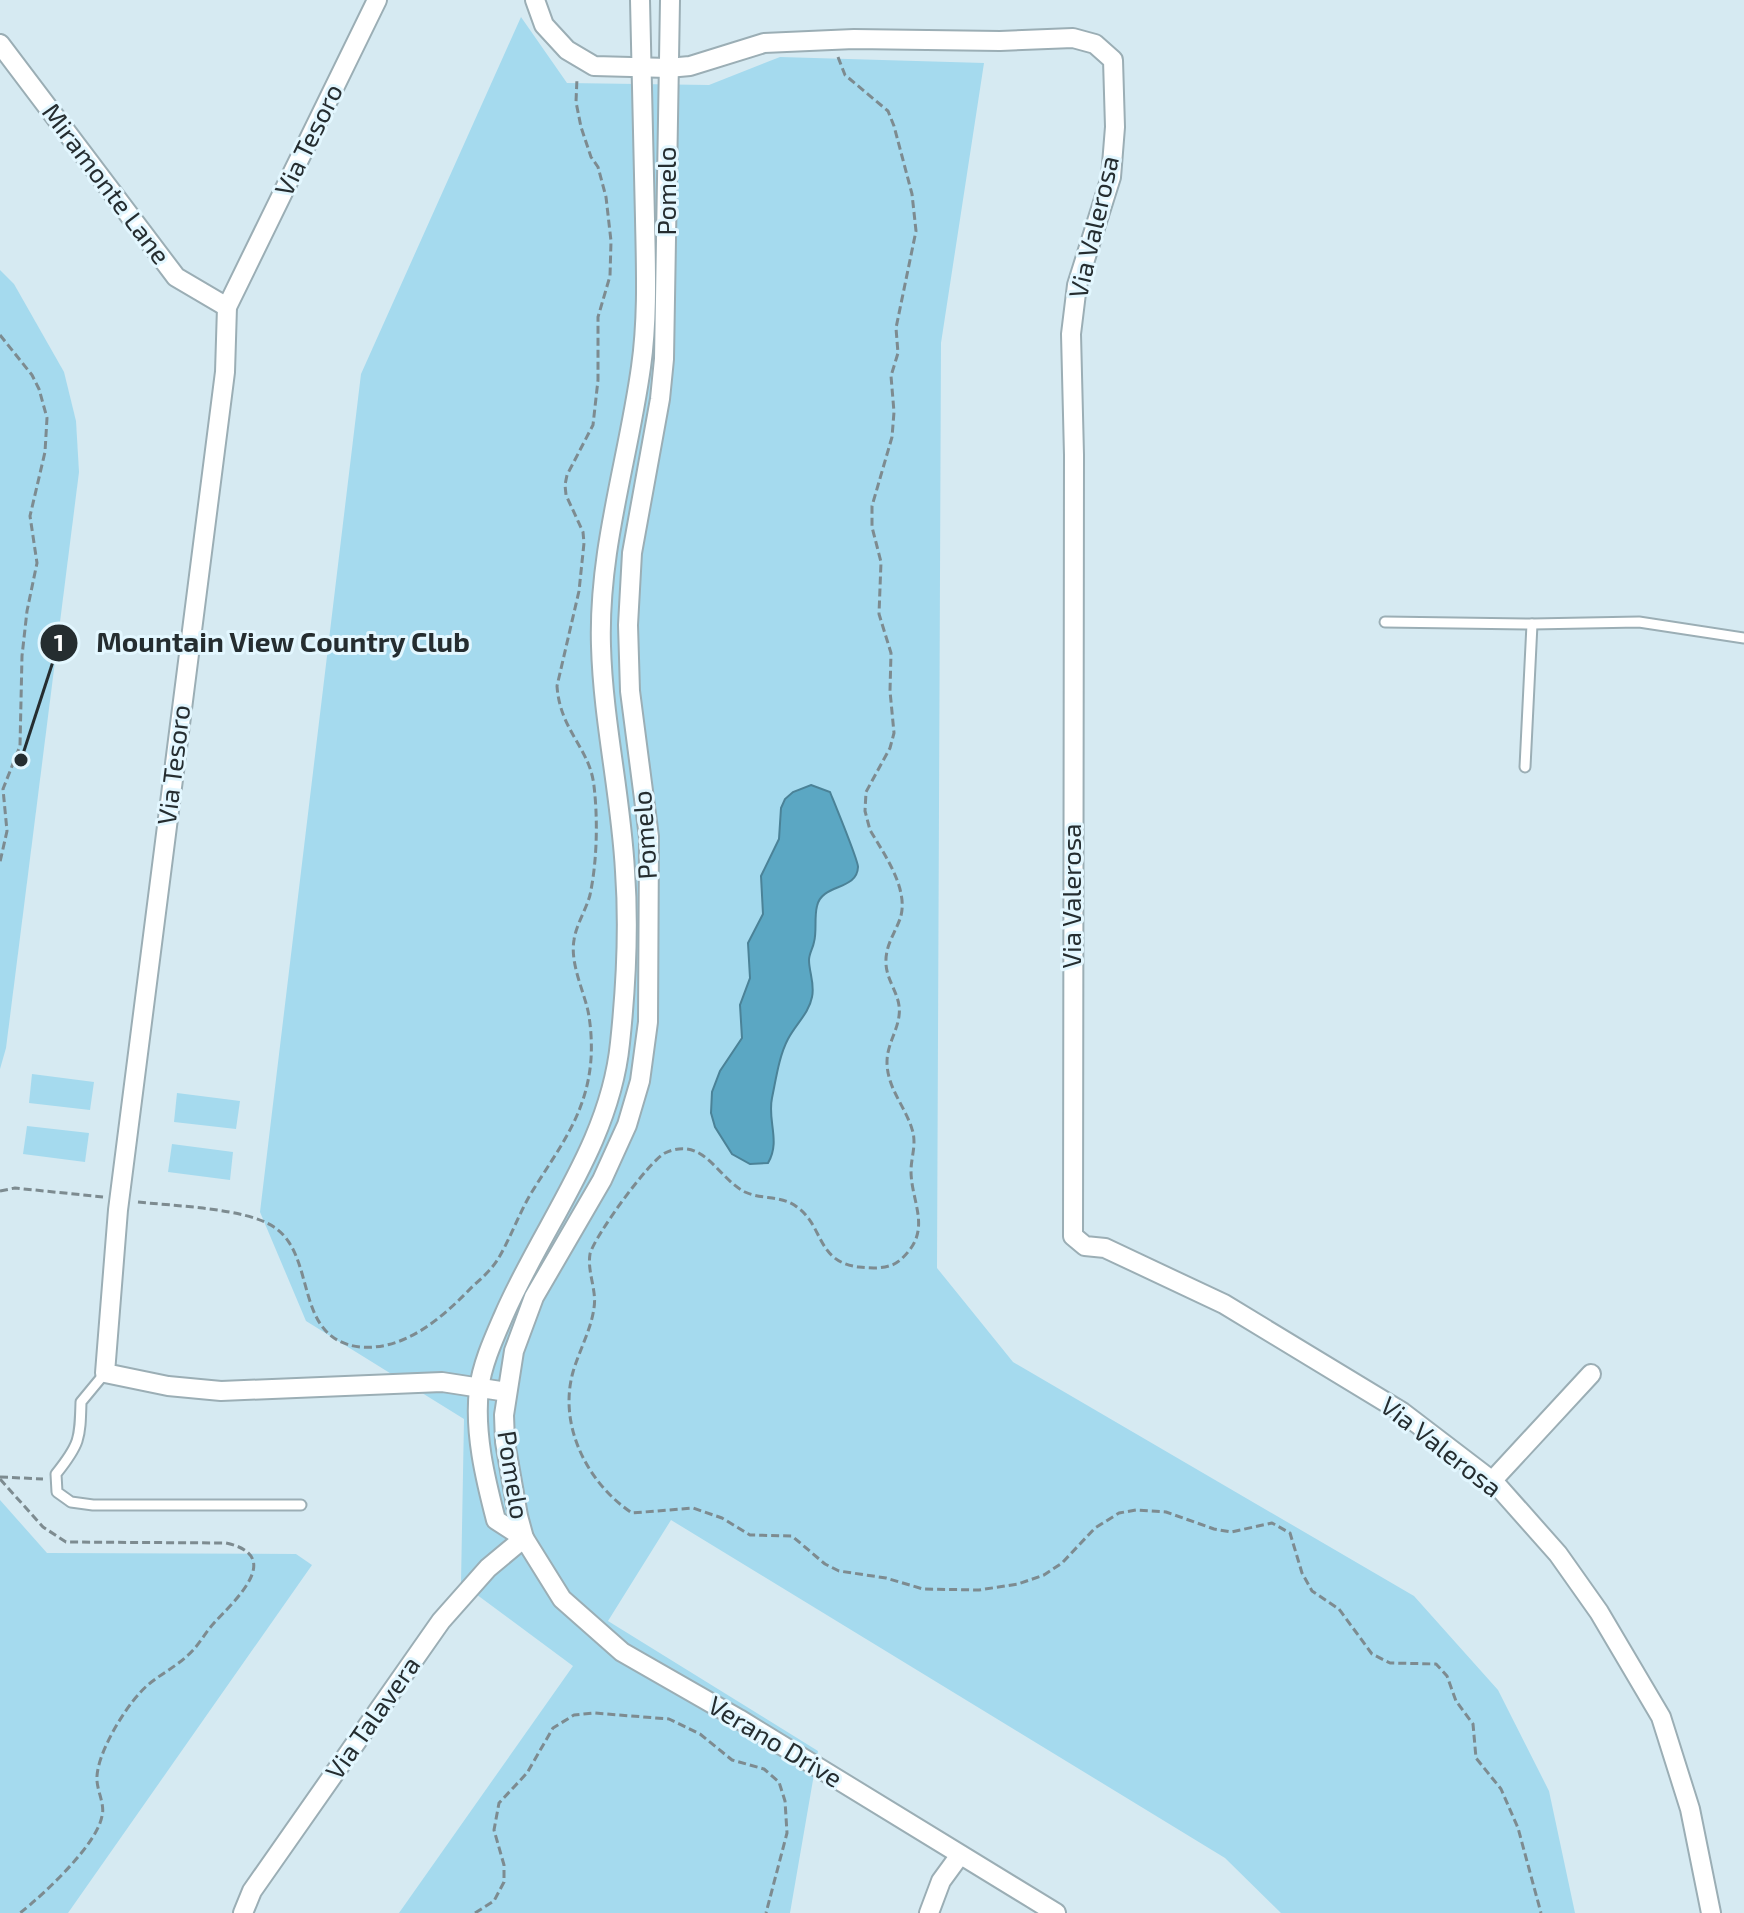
<svg xmlns="http://www.w3.org/2000/svg" width="1744" height="1913" font-family="'Exo 2',sans-serif">
<rect width="100%" height="100%" fill="#d6eaf2"/>
<g fill="#a5daee">
<polygon points="521,17 567,83 709,85 780,57 984,63 941,343 937,1268 1013,1362 1414,1596 1498,1690 1549,1791 1575,1913 1281,1913 1225,1858 671,1520 608,1621 818,1751 790,1913 399,1913 573,1666 461,1583 464,1419 306,1321 260,1212 361,374"/>
<polygon points="0,270 14,284 64,372 76,421 79,472 6,1048 0,1069"/>
<polygon points="32,1074 94,1082 90,1110 29,1103"/>
<polygon points="177,1093 240,1101 236,1129 174,1122"/>
<polygon points="27,1126 89,1133 85,1162 23,1154"/>
<polygon points="172,1144 233,1152 230,1180 168,1172"/>
<polygon points="0,1500 47,1553 296,1554 312,1565 68,1913 0,1913"/>
</g>
<path fill="#5ba7c3" stroke="#4b8297" stroke-width="2" d="M811,785l19,7c4,10 28,68 28,75 -1,24 -36,16 -41,39 -3,12 0,25 -3,36 -1,6 -5,12 -5,18 0,12 6,24 3,37 -3,16 -16,27 -24,42 -9,17 -12,40 -16,59 -5,23 9,43 -4,65l-18,1 -18,-10 -17,-27 -4,-14 1,-21 8,-21 22,-33 -2,-33 10,-27 -2,-35 15,-29 -2,-38 18,-37 2,-31 4,-9 8,-7z"/>
<g fill="none" stroke-linecap="round" stroke-linejoin="round">
<defs>
<g id="lane">
<polyline points="1385,622 1532,624 1639,622 1744,638"/>
<polyline points="1525,767 1532,624"/>
<path d="M105,1373l-24,29c-1,37 -1,42 -25,72l1,18 14,10 22,3h208"/>
</g>
<g id="street">
<polyline points="377,0 227,307 225,372 118,1210 105,1373 168,1386 221,1391 442,1382 507,1392"/>
<polyline points="535,0 544,25 567,50 594,66 668,68 690,66 764,43 854,39 1000,41 1073,38 1095,44 1113,60 1115,127 1111,177 1077,285 1071,334 1074,455 1073,1236 1085,1246 1105,1248 1224,1304 1402,1412 1495,1483 1558,1554 1599,1612 1661,1717 1690,1809 1711,1913"/>
<polyline points="670,0 664,359 660,399 632,553 628,625 630,691 649,837 648,1022 640,1081 627,1125 602,1180 534,1297 514,1351 504,1415 505,1442 518,1516 524,1538 562,1599 622,1652 739,1719 1056,1913"/>
<polyline points="0,44 176,277 227,307"/>
<polyline points="1492,1481 1591,1374"/>
<path d="M524,1538l-28,-18c-11,-42 -22,-88 -17,-131 3,-25 15,-51 25,-74 39,-90 106,-171 116,-272 6,-56 9,-116 5,-172 -4,-75 -22,-150 -24,-225 -3,-96 27,-185 40,-279 7,-49 5,-98 4,-148 -1,-73 -3,-146 -5,-219"/>
<polyline points="243,1913 252,1891 441,1621 488,1568 524,1538"/>
<polyline points="929,1913 941,1881 960,1855"/>
</g>
</defs>
<use href="#lane" stroke="#9baeb5" stroke-width="13"/>
<use href="#street" stroke="#9baeb5" stroke-width="22"/>
<g stroke="#7d8b90" stroke-width="3" stroke-dasharray="8 4" stroke-linecap="butt">
<path d="M838,57l7,18 43,36 6,15 18,68 4,37 -20,97 2,25 -7,23 3,36 -2,25 -20,69v21l9,35 -2,52 12,39 -1,38 4,42 -4,15 -24,44 -1,19 5,19c14,24 40,60 30,89 -6,16 -15,27 -14,45 1,19 16,32 13,52 -2,16 -12,29 -12,46 0,26 18,44 25,67 5,15 -1,28 -1,42 0,29 19,55 -3,81 -5,6 -11,12 -19,14 -10,3 -21,2 -30,1 -43,-5 -35,-41 -62,-60 -15,-12 -35,-7 -52,-15 -28,-14 -41,-57 -80,-39 -16,8 -71,84 -75,101 -3,18 7,36 4,54 -3,22 -15,43 -21,64 -15,53 14,111 59,141l61,-5 29,10 28,17 42,1 33,28 14,7 47,7 37,11 56,1 39,-6 26,-9 18,-12 33,-35 24,-15 17,-3 30,2 48,17 17,3 41,-9 18,10 12,40 10,18 27,18 33,45 18,9 46,1 11,12 9,25 17,23 3,34 25,31 17,39 23,85"/>
<polyline points="0,335 32,375 39,389 47,418 45,452 30,516 37,563 27,611 22,656 20,746 3,789 7,831 0,862"/>
<polyline points="0,1191 15,1188 103,1197"/>
<path d="M138,1202c36,4 108,6 136,25 44,29 18,112 86,120 46,4 84,-31 113,-61 9,-8 18,-16 25,-27 12,-20 20,-43 32,-64 28,-46 57,-80 61,-136 1,-15 0,-33 -3,-48 -5,-22 -18,-48 -14,-71 2,-15 12,-30 16,-45 7,-33 8,-75 4,-109 -4,-38 -34,-55 -37,-100l22,-95 5,-48 -1,-11 -17,-37 -1,-10 2,-10 26,-50 5,-45v-63l12,-41 1,-35 -5,-44 -8,-30 -7,-10 -10,-30 -5,-25 1,-24"/>
<polyline points="0,1477 43,1479"/>
<path d="M0,1479l43,48 23,15 160,1c60,13 7,59 -12,80 -10,11 -16,24 -27,33 -15,14 -35,22 -48,38 -16,17 -44,63 -42,87 1,12 8,24 5,35 -5,29 -59,79 -82,97"/>
<polyline points="475,1913 494,1901 504,1882 504,1865 494,1830 499,1803 527,1773 553,1728 574,1715 594,1713 669,1719 700,1734 732,1760 764,1769 779,1782 785,1801 787,1833 766,1913"/>
</g>
<use href="#lane" stroke="#fff" stroke-width="9"/>
<use href="#street" stroke="#fff" stroke-width="18"/>
</g>
<g text-anchor="middle" stroke-width="6" stroke-linejoin="round" paint-order="stroke">
<g font-size="26" fill="#252d30" stroke="#e3f7ff">
<text transform="translate(309 140) rotate(-64)" y="9">Via Tesoro</text>
<text transform="translate(106 184) rotate(53)" y="9">Miramonte Lane</text>
<text transform="translate(667 191) rotate(-90)" y="9">Pomelo</text>
<text transform="translate(1094 227) rotate(-77)" y="9">Via Valerosa</text>
<text transform="translate(174 765) rotate(-83)" y="9">Via Tesoro</text>
<text transform="translate(645 835) rotate(-94)" y="9">Pomelo</text>
<text transform="translate(1072 896) rotate(-90)" y="9">Via Valerosa</text>
<text transform="translate(1441 1447) rotate(38)" y="9">Via Valerosa</text>
<text transform="translate(513 1475) rotate(81)" y="9">Pomelo</text>
<text transform="translate(373 1718) rotate(-55)" y="9">Via Talavera</text>
<text transform="translate(775 1742) rotate(31)" y="9">Verano Drive</text>
</g>
</g>
<path fill="none" stroke="#252d30" stroke-width="3" d="M21 760L59 643"/>
<g fill="#252d30" stroke="#e3f7ff" stroke-width="3">
<circle cx="21" cy="760" r="8"/>
<circle cx="59" cy="643" r="20"/>
</g>
<g font-size="24" text-anchor="middle" font-weight="bold" fill="#fff">
<text x="59" y="651">1</text>
</g>
<g font-size="28" text-anchor="middle" font-weight="bold" fill="#252d30" stroke="#e3f7ff" stroke-width="6" stroke-linejoin="round" paint-order="stroke">
<text x="283" y="652">Mountain View Country Club</text>
</g>
</svg>
